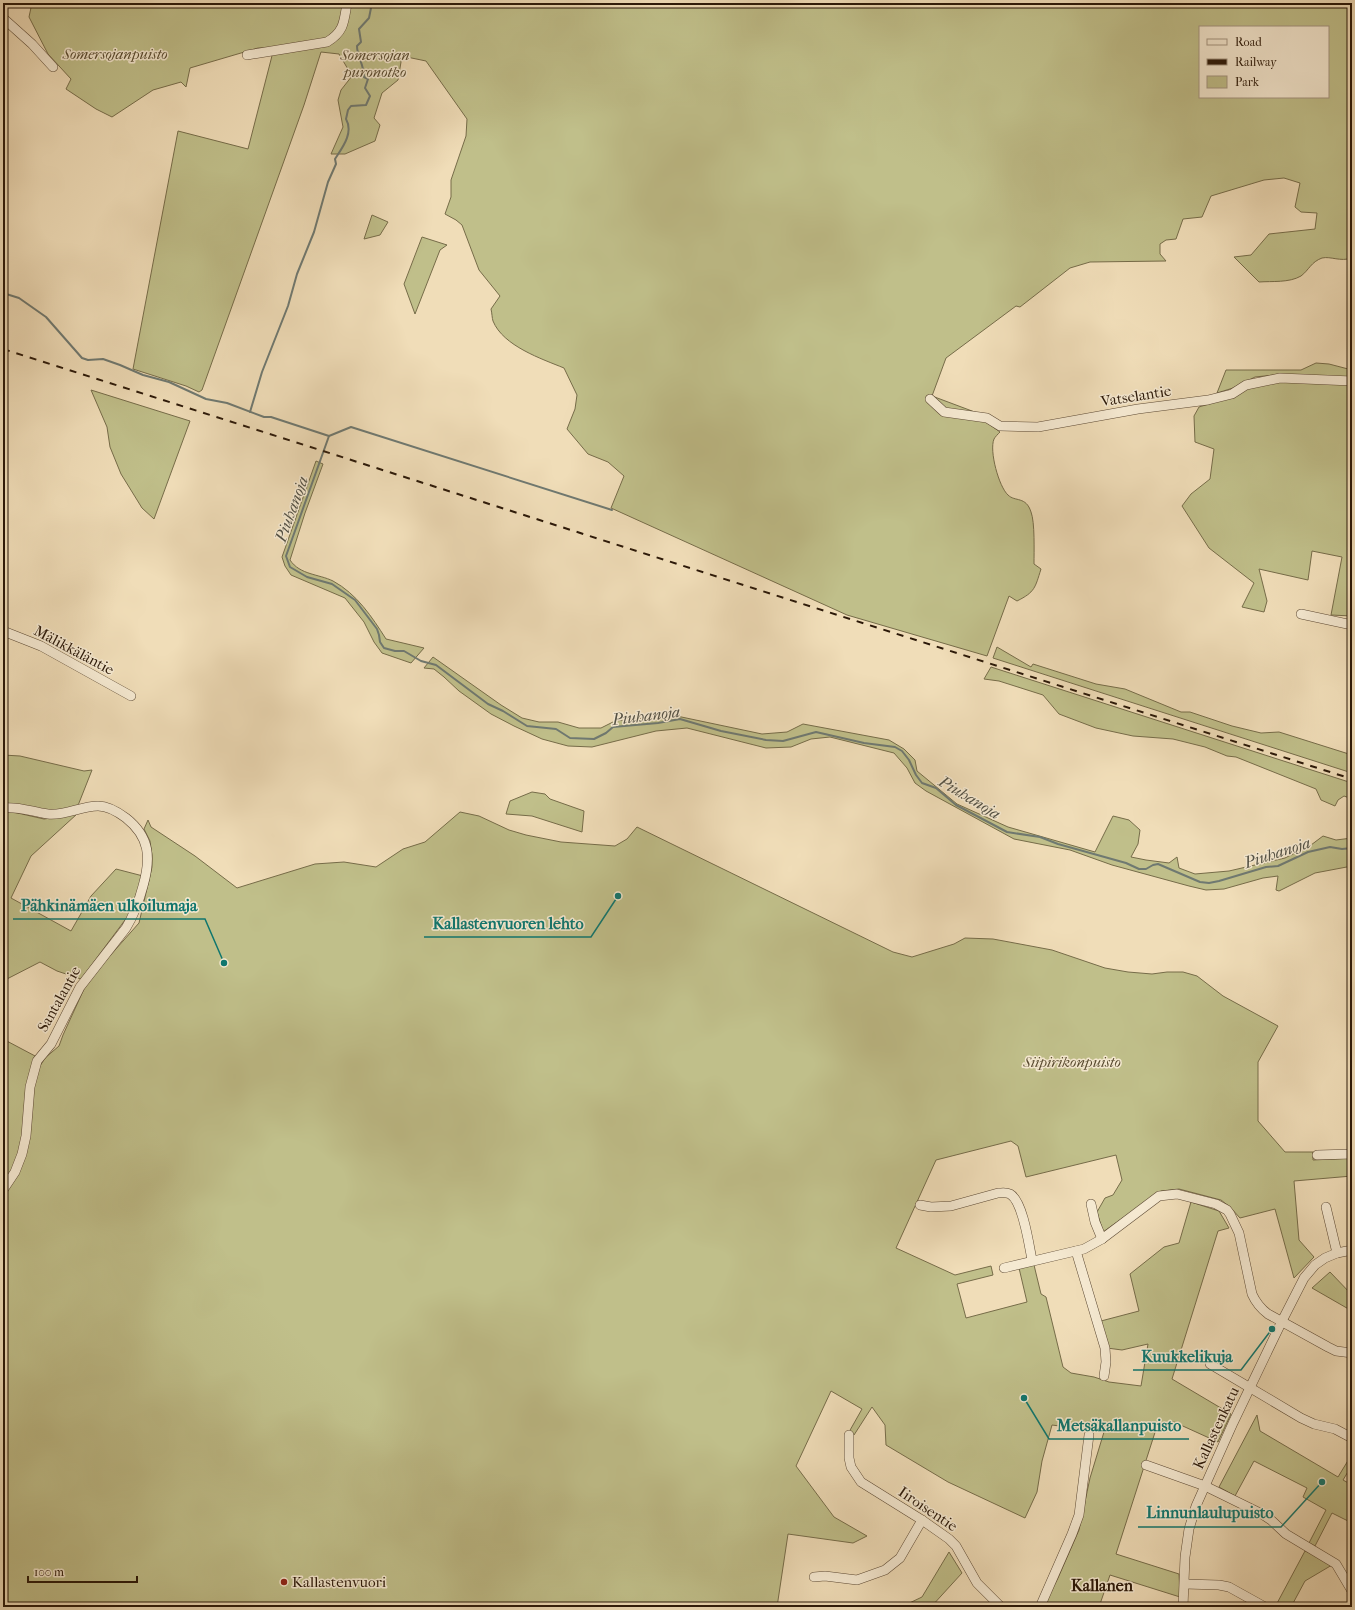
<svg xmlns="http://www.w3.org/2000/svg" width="1355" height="1610" font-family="'IM FELL French Canon',serif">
<rect width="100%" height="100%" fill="#f0ddb8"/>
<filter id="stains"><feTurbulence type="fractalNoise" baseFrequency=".005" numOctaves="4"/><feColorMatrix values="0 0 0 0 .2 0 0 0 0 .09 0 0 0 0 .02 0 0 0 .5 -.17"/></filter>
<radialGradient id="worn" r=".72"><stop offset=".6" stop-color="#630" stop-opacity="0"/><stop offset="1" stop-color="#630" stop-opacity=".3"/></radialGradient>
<g fill="#c0bf8a" stroke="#766c49" fill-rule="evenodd">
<path d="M32,3h1320v255c-12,4 -21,-2 -30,0 -11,4 -13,12 -21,18 -12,7 -29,5 -42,6l-25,-25 17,-2 18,-21 46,-5 2,-16 -16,-1 -6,-5 5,-24 -16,-5 -20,2 -53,16 -9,21 -19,2 -7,20 -10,1 -6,4v10l6,7 -76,1 -20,6 -50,39 -4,-1 -70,52 -14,38 48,18 6,8 14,10c-2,2 -5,5 -6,7 -5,12 5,48 14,56 7,7 18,1 23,17 4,10 3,40 3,52l7,5c-6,19 -6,23 -24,32l-8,-5 -22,60 -140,-41 -236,-107 13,-32 -16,-14 -20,-8 -21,-25 8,-20 2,-14 -13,-27c-22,-9 -61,-22 -71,-47 -1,-3 -1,-8 -2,-12l9,-13 -21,-26 -17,-45 -6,-5 -11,-6 6,-17v-17l15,-44 1,-17 -41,-58 -24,-5 -4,24 -16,13 -8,25 6,7 -5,16 -30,13h-14l12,-27 -5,-27 3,-10 11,-14 -13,-22 -18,-2 -17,53 -102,285 -3,2 -13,-6 -53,-17 45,-238 70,18 26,-101h-16l-68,20 -4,19 -5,-5 -28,8 -41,27 -16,-8 -30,-20 5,-10 -23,-25 -19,-37zM1200,27h128v70h-128z"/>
<polygon points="372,215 388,222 380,235 364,239"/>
<polygon points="422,237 447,245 440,250 415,314 404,284"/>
<polygon points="1316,363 1329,364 1352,370 1352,378 1274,375 1255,377 1233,388 1217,393 1226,370 1301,370"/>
<polygon points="1274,381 1352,385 1352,616 1331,615 1342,557 1312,551 1308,580 1259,569 1267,601 1264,612 1242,607 1254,583 1209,548 1182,506 1191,494 1210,479 1214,449 1195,442 1194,416 1199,407 1225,399 1246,389"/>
<polygon points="91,390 190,421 154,519 142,508 121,474 110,447 107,427"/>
<path d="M316,461l7,3 -18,49 -15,47c10,15 29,14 43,21 24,13 39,36 53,58l38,9 -13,15 -29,-10 -8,-11 -10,-20 -19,-24 -54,-23 -6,-9 -3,-9z"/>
<polygon points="997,647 1031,667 1033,664 1096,684 1125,689 1181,712 1190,712 1232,726 1261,733 1279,732 1352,755 1352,773 993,658"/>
<polygon points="433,657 501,705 522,718 539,722 558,722 579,728 601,728 615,721 672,715 762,734 787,732 803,724 889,740 904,749 915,760 917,771 957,804 1008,827 1095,852 1113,816 1129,820 1140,830 1138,844 1131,857 1146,860 1169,863 1177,857 1179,868 1195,874 1229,871 1285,858 1311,845 1323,836 1336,840 1352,838 1352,866 1315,873 1279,891 1276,890 1278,876 1263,878 1224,889 1206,890 1189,886 1112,865 1070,850 1014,839 926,791 915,783 907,768 894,753 830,737 811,739 791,747 766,748 687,728 656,731 592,747 568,746 542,739 514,726 491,714 459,691 444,677 434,669 424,668"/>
<polygon points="991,667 1352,783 1352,799 1344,796 1338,800 1335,806 1321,800 1316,789 1236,757 1227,756 1205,747 1173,739 1133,736 1096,728 1059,714 1043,695 999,681 984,679"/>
<polygon points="3,755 20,756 84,771 92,770 77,808 56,812 3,806"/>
<polygon points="532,792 545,794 550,799 584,811 582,832 532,816 506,814 510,801"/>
<polygon points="3,812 13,812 44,819 77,814 31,856 11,898 71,931 91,896 116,869 143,876 128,916 81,979 57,971 40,962 3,981"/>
<polygon points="460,812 479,816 509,830 526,835 561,842 615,846 627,839 637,827 893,952 912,957 954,944 965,938 993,939 1052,950 1105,968 1128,972 1152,974 1167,972 1183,972 1197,976 1223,996 1278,1026 1258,1062 1258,1121 1285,1152 1313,1152 1313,1160 1352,1158 1352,1176 1294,1181 1299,1240 1314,1257 1294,1278 1275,1209 1240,1218 1230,1207 1221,1200 1179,1189 1161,1191 1103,1232 1097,1212 1105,1198 1113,1195 1122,1180 1116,1155 1026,1177 1018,1146 1011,1141 936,1160 896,1248 955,1275 991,1266 993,1275 957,1284 966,1318 1027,1302 1019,1268 1034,1265 1041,1294 1046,1297 1063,1367 1071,1373 1094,1377 1109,1382 1141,1386 1148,1344 1122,1350 1107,1348 1101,1321 1139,1311 1130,1274 1164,1247 1179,1243 1191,1202 1219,1211 1229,1228 1218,1231 1172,1379 1231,1414 1218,1442 1174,1422 1158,1423 1116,1554 1179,1574 1180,1597 1110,1575 1099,1607 1043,1607 1058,1578 1079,1530 1090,1478 1104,1432 1052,1425 1042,1461 1037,1492 1025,1518 948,1482 886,1445 885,1425 872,1407 854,1435 849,1432 862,1409 831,1391 796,1466 834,1517 867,1536 853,1543 788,1534 777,1607 3,1607 3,1195 16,1177 36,1078 40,1066 45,1058 59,1046 63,1035 84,989 100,967 139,923 152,867 152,855 150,841 144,829 148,820 151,827 195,856 237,888 315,864 344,862 376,867 403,849 425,842"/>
<path d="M3,1039l34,18c-6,36 -11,99 -34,126z"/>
<polygon points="1330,1272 1352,1295 1352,1311 1312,1288"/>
<polygon points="1257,1415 1260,1431 1338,1477 1352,1454 1352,1465 1343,1480 1352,1485 1352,1523 1332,1513 1315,1546 1309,1543 1326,1510 1303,1497 1307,1488 1254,1461 1235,1496 1219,1487"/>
<polygon points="1305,1551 1325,1559 1332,1565 1305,1581 1291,1607 1275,1607"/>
<polygon points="949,1552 962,1573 931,1607 901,1607 922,1597"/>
</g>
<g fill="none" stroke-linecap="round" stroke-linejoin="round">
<g stroke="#6f7971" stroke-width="2">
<polyline points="3,293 19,298 46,317 82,358 88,360 103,359 120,365 143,375 169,382 206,399 227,403 264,417 271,417 329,436 286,556 290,567 307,577 332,584 355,600 377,629 379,635 380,642 384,648 395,651 404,651 421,661 436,665 488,704 503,711 527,726 556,729 570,738 594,739 606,733 613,727 658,723 680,719 721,731 766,740 783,741 816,732 864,743 895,747 902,751 909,760 916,775 922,783 936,788 956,805 1007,832 1040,837 1058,844 1126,863 1139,869 1146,869 1153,865 1158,864 1200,882 1209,883 1219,881 1266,867 1278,866 1308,852 1330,847 1342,849 1352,848"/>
<path d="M250,412l12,-40 26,-66 9,-32 17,-42 14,-50 8,-18 -1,-5c7,-11 19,-26 11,-40l2,-9 3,-4 15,-1 4,-9 -5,-8 3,-9 -4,-2c0,-13 -7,-20 -7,-31l4,-4 -2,-13 10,-11 3,-15"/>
<polyline points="329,436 351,427 612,510"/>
</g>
<defs>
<g id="minor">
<polyline points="3,18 32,44 53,67"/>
<path d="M247,55l80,-13c17,-10 17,-20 20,-39"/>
<polyline points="930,399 944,412 987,418 1000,426 1038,427 1138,409 1208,400 1232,394 1246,385 1280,378 1352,381"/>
<polyline points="1301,614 1352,625"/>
<polyline points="3,631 41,646 131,696"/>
<path d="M3,808c16,-2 29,4 45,6 17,2 33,-8 50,-8 11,0 20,6 28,12 24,19 25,40 17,68 -4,15 -9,29 -17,42l-46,59 -29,57 -14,17 -7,26 -4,49 -4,18 -7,18 -12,18"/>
<polyline points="1317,1155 1352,1154"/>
<polyline points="1091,1204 1095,1222 1102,1239"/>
<path d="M920,1205l11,2 20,-1 47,-13c4,0 8,-1 12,1 13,7 19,51 22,66"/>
<polyline points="1326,1207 1337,1253"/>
<polyline points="1076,1251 1105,1348 1106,1362 1104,1376"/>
<path d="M1004,1268l80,-19 18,-10 57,-43 18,-2 39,10 11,6 3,4 9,19 13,61c4,9 8,14 16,20l60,33 8,4 16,2"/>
<polyline points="1210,1364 1301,1418 1314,1424 1335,1429 1352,1438"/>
<polyline points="849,1435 849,1458 851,1467 861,1482 922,1520 949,1539 956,1546 977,1583 1001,1607"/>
<polyline points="1146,1465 1205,1486 1262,1514 1271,1520 1286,1534 1336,1564 1352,1591"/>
<polyline points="814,1577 825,1576 857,1580 885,1570 900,1558 922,1520"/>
<polyline points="1185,1584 1219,1585 1229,1587 1265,1607"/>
<polyline points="1040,1607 1072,1534 1079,1515 1089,1435"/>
<polyline points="1183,1607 1185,1557 1189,1529 1196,1506 1233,1423 1282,1321 1304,1278 1315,1265 1325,1258 1337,1253 1352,1250"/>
</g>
</defs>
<use href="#minor" stroke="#5c4934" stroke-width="10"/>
<use href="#minor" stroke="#f5e9d1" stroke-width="9"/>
<polyline stroke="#2b1808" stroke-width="2" stroke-dasharray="7 7" stroke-linecap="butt" points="3,349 1352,779"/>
</g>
<circle fill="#8f2418" stroke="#f5e9d1" stroke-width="1.5" cx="284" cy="1582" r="4"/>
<g text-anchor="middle" stroke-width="3" stroke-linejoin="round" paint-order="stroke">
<g font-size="15" font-style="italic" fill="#584a2f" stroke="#f5e9d1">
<text x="115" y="59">Somersojanpuisto</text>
<text x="375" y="60">Somersojan<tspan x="375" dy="17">puronotko</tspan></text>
<text x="1072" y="1067">Siipirikonpuisto</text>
</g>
<g font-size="15" fill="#2b1808" stroke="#f5e9d1">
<text transform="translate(1136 396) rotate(-9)" y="5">Vatselantie</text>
<text transform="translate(74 650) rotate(28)" y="5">Mälikkäläntie</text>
<text transform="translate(59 999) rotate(-61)" y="5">Santalantie</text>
<text transform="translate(1216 1428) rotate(-65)" y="5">Kallastenkatu</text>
<text transform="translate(928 1509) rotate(34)" y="5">Iiroisentie</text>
</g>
<g font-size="15" fill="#2b1808" stroke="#f5e9d1" text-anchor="start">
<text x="292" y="1587">Kallastenvuori</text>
</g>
<g font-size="16" font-style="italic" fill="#535145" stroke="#f5e9d1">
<text transform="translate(291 509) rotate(-70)" y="6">Piuhanoja</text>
<text transform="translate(646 715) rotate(-7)" y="6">Piuhanoja</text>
<text transform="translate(970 797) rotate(31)" y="6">Piuhanoja</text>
<text transform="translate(1277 852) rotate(-18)" y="6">Piuhanoja</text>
</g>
<g font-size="16" font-weight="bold" fill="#2b1808" stroke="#f5e9d1">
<text x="1102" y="1591">Kallanen</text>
</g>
</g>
<path fill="none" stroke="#0f766e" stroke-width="1.5" d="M224 963L205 919H13M618 896L591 937H424M1272 1329L1241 1370H1133M1024 1398L1049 1439H1189M1322 1482L1281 1527H1138"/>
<g fill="#0f766e" stroke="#f5e9d1" stroke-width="1.5">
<circle cx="224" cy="963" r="4"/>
<circle cx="618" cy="896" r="4"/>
<circle cx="1272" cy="1329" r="4"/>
<circle cx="1024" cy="1398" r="4"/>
<circle cx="1322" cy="1482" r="4"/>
</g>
<g font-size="16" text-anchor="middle" font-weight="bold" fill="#0f766e" stroke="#f5e9d1" stroke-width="3" stroke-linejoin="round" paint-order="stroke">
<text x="109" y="911">Pähkinämäen ulkoilumaja</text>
<text x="508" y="929">Kallastenvuoren lehto</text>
<text x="1187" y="1362">Kuukkelikuja</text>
<text x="1119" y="1431">Metsäkallanpuisto</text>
<text x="1210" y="1518">Linnunlaulupuisto</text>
</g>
<rect width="1355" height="1610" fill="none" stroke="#f0ddb8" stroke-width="16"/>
<rect x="4" y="4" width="1347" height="1602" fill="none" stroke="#2b1808" stroke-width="2"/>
<rect x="8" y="8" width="1339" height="1594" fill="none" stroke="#2b1808"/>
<rect x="1199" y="26" width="130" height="72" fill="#f5e9d1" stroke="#a49581"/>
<rect x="1207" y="39" width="20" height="6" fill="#f5e9d1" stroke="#a49581"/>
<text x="1235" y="46" font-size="12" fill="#2b1808">Road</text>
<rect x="1207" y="59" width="20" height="6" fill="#2b1808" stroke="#a49581"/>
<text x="1235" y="66" font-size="12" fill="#2b1808">Railway</text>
<rect x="1207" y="76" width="20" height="12" fill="#c0bf8a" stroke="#a49581"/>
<text x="1235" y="86" font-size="12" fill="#2b1808">Park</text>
<path d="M28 1576v6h109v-6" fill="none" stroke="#2b1808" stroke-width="2"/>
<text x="34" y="1576" font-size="12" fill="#2b1808" stroke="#f5e9d1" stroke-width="3" paint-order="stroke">100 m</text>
<rect width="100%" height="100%" filter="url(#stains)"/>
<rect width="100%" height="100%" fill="url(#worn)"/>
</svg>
